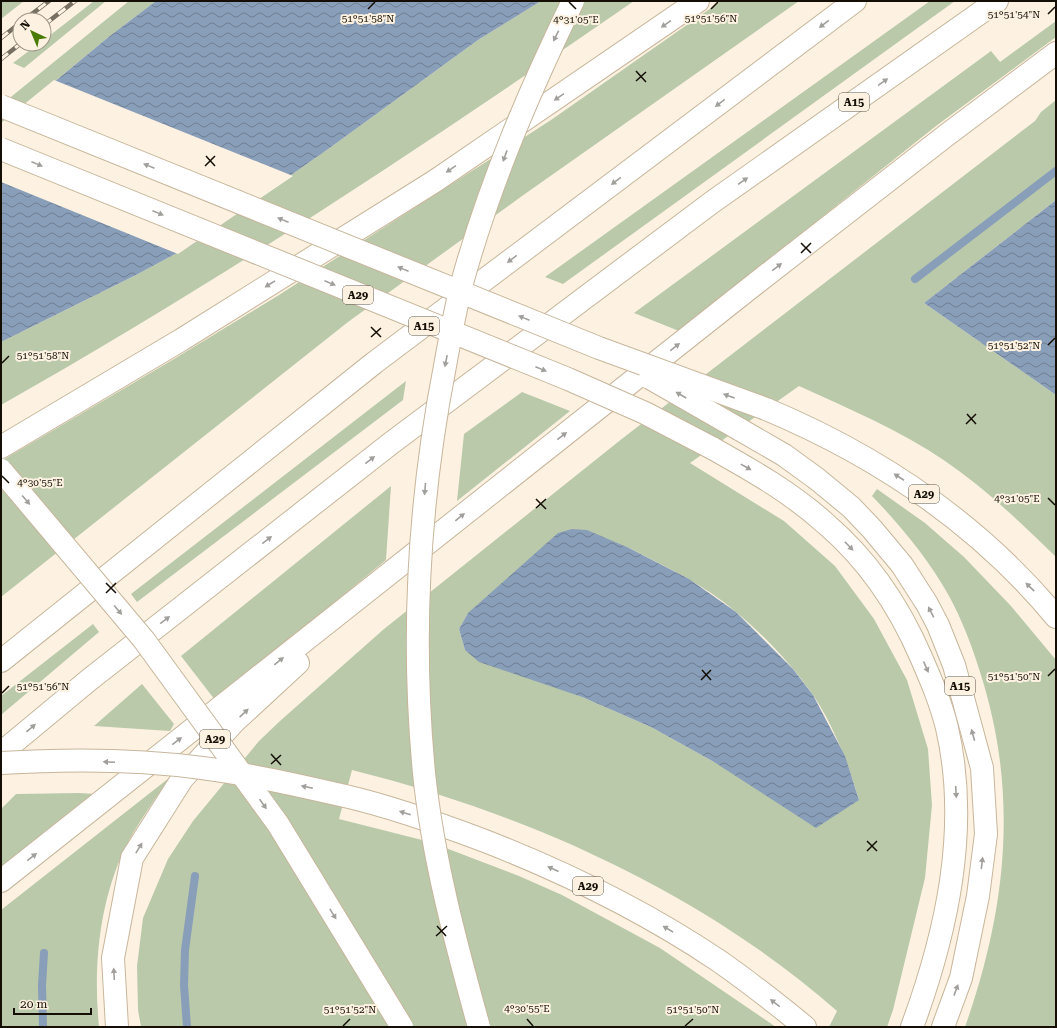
<svg xmlns="http://www.w3.org/2000/svg" width="1057" height="1028" font-family="'Roboto Serif',serif">
<defs>
<pattern id="water-waves" width="16" height="10" patternUnits="userSpaceOnUse"><rect width="16" height="10" fill="#899eb9"/><path d="M0 5q4-4 8 0t8 0" fill="none" stroke="#6f7f94"/></pattern>
</defs>
<rect width="100%" height="100%" fill="#fdf2e1"/>
<g fill="#b9c9aa" fill-rule="evenodd">
<polygon points="1,1 24,1 1,19"/>
<polygon points="94,1 106,1 24,68 13,63 38,44 44,44 44,40"/>
<polygon points="129,1 156,1 111,35 1,126 1,105"/>
<path d="M541,1h93c-206,142 -415,281 -633,404v-63l135,-67 54,-29 141,-99 147,-107z"/>
<polygon points="721,1 799,1 522,196 348,322 1,597 1,461 174,359 279,295 551,120"/>
<polygon points="930,1 955,1 563,284 545,277"/>
<polygon points="1056,21 1056,37 936,126 679,331 634,313 991,51 1000,62"/>
<path d="M1056,100v100l-132,103 132,92v162c-35,-34 -70,-68 -111,-96 -45,-31 -96,-52 -146,-75l-109,77 94,58 51,45 39,53 33,61 21,69 4,56 -7,73 -32,132 -6,17h-58l8,-16c-137,-120 -310,-197 -485,-241l-13,49 91,23 89,34 43,19 98,53 116,79h-635l-3,-17 -1,-44 6,-48 25,-59 25,-38 66,-80 21,-20 104,-92 239,-191 412,-317 6,-9zM629,548c37,19 76,37 107,64 28,23 56,53 77,83 20,29 36,71 46,105l-145,-38 -63,-35 -69,-30 -117,-47 -6,-21 9,-16z"/>
<polygon points="406,381 403,400 137,602 131,594"/>
<polygon points="522,392 570,411 457,501 464,434"/>
<polygon points="391,486 386,560 215,700 181,656"/>
<path d="M877,489l48,34 39,34 47,49 45,54v367h-91c42,-119 54,-234 15,-355 -8,-26 -18,-52 -31,-76 -20,-36 -48,-70 -77,-100z"/>
<polygon points="93,624 99,632 1,715 1,696"/>
<polygon points="142,684 174,724 170,731 94,726"/>
<path d="M169,778c-15,23 -32,46 -44,70 -26,55 -32,119 -26,179h-98v-117z"/>
<polygon points="79,793 96,794 1,869 1,809 16,794"/>
</g>
<g fill="url(#water-waves)">
<polygon points="156,1 541,1 478,40 331,147 190,246 136,275 1,342 1,126 111,35"/>
<polygon points="1056,200 1056,395 924,303"/>
<polygon points="572,529 587,530 629,548 689,579 736,612 793,669 813,695 845,756 859,800 816,828 714,762 651,727 582,697 479,662 465,650 459,629 468,613 558,533"/>
</g>
<polygon fill="#fdf2e1" points="54,80 293,176 178,254 1,182 1,123"/>
<g fill="none" stroke-linecap="round" stroke-linejoin="round">
<g stroke="#899eb9" stroke-width="8">
<polyline points="915,279 1056,171"/>
<polyline points="43,1027 42,985 44,953"/>
<polyline points="187,1027 184,985 185,950 195,876"/>
</g>
<defs>
<g id="highway">
<path d="M766,409c112,47 212,114 290,208"/>
<polyline points="739,429 784,455 817,479 851,507 872,529 902,565 927,604 938,625 954,665 982,768 986,834 978,896 961,978 943,1027"/>
<polyline points="1,447 181,340 435,181 698,1"/>
<path d="M712,448c41,23 80,45 114,76 42,36 73,82 95,133 10,23 20,46 26,71 23,100 0,204 -35,299"/>
<polyline points="1,661 374,363 855,1"/>
<polyline points="1,753 89,680 390,444 711,203 997,1"/>
<path d="M345,796c48,11 95,28 140,45 82,32 161,71 234,120 30,21 58,43 86,66"/>
<polyline points="1,881 755,284 948,134 1056,53"/>
<polyline points="117,1027 113,958 132,858 182,779 234,722 298,663"/>
</g>
</defs>
<use href="#highway" stroke="#c7b69b" stroke-width="24"/>
<use href="#highway" stroke="#fff" stroke-width="22"/>
<defs>
<g id="rail">
<polyline points="24,20 49,1"/>
<polyline points="44,25 75,1"/>
<polyline points="1,38 20,23"/>
<polyline points="1,59 20,44"/>
</g>
</defs>
<use href="#rail" stroke="#776f62" stroke-width="4.5"/>
<use href="#rail" stroke="#fdf2e1" stroke-width="3" stroke-dasharray="9" stroke-linecap="butt"/>
<defs>
<g id="highway-bridge">
<polyline points="1,106 599,348 766,409"/>
<polyline points="1,149 568,379 645,413 712,448"/>
<polyline points="650,378 739,429"/>
<polyline points="1,470 144,640 278,824 402,1027"/>
<path d="M1,763c66,-4 135,-4 201,5 48,6 96,17 143,28"/>
<path d="M479,1027c-23,-83 -46,-168 -55,-254 -13,-136 -5,-274 21,-407 5,-28 10,-56 17,-83 27,-98 67,-191 111,-282"/>
</g>
</defs>
<use href="#highway-bridge" stroke="#c7b69b" stroke-width="24" stroke-linecap="butt"/>
<use href="#highway-bridge" stroke="#fff" stroke-width="22"/>
</g>
<defs><path id="oneway-solid" d="M-6-.8H1V-3.2L6.5 0L1 3.2V.8H-6Z"/></defs>
<g fill="#a19f9b">
<use href="#oneway-solid" transform="translate(666 24) rotate(145)"/>
<use href="#oneway-solid" transform="translate(824 24) rotate(143)"/>
<use href="#oneway-solid" transform="translate(556 36) rotate(116)"/>
<use href="#oneway-solid" transform="translate(883 82) rotate(-35)"/>
<use href="#oneway-solid" transform="translate(559 97) rotate(146)"/>
<use href="#oneway-solid" transform="translate(720 103) rotate(143)"/>
<use href="#oneway-solid" transform="translate(505 156) rotate(110)"/>
<use href="#oneway-solid" transform="translate(37 164) rotate(22)"/>
<use href="#oneway-solid" transform="translate(149 166) rotate(-158)"/>
<use href="#oneway-solid" transform="translate(451 169) rotate(146)"/>
<use href="#oneway-solid" transform="translate(616 181) rotate(143)"/>
<use href="#oneway-solid" transform="translate(743 181) rotate(-35)"/>
<use href="#oneway-solid" transform="translate(158 213) rotate(22)"/>
<use href="#oneway-solid" transform="translate(283 220) rotate(-158)"/>
<use href="#oneway-solid" transform="translate(512 259) rotate(143)"/>
<use href="#oneway-solid" transform="translate(777 267) rotate(-38)"/>
<use href="#oneway-solid" transform="translate(403 269) rotate(-158)"/>
<use href="#oneway-solid" transform="translate(330 283) rotate(22)"/>
<use href="#oneway-solid" transform="translate(270 284) rotate(148)"/>
<use href="#oneway-solid" transform="translate(524 318) rotate(-158)"/>
<use href="#oneway-solid" transform="translate(675 347) rotate(-38)"/>
<use href="#oneway-solid" transform="translate(446 361) rotate(101)"/>
<use href="#oneway-solid" transform="translate(541 369) rotate(22)"/>
<use href="#oneway-solid" transform="translate(681 395) rotate(-150)"/>
<use href="#oneway-solid" transform="translate(729 396) rotate(-160)"/>
<use href="#oneway-solid" transform="translate(562 436) rotate(-38)"/>
<use href="#oneway-solid" transform="translate(370 460) rotate(-38)"/>
<use href="#oneway-solid" transform="translate(746 467) rotate(29)"/>
<use href="#oneway-solid" transform="translate(899 477) rotate(-147)"/>
<use href="#oneway-solid" transform="translate(425 489) rotate(95)"/>
<use href="#oneway-solid" transform="translate(26 500) rotate(50)"/>
<use href="#oneway-solid" transform="translate(460 517) rotate(-39)"/>
<use href="#oneway-solid" transform="translate(267 540) rotate(-38)"/>
<use href="#oneway-solid" transform="translate(849 546) rotate(46)"/>
<use href="#oneway-solid" transform="translate(1030 587) rotate(-136)"/>
<use href="#oneway-solid" transform="translate(118 610) rotate(50)"/>
<use href="#oneway-solid" transform="translate(931 612) rotate(-117)"/>
<use href="#oneway-solid" transform="translate(165 620) rotate(-38)"/>
<use href="#oneway-solid" transform="translate(279 661) rotate(-39)"/>
<use href="#oneway-solid" transform="translate(926 667) rotate(66)"/>
<use href="#oneway-solid" transform="translate(244 713) rotate(-43)"/>
<use href="#oneway-solid" transform="translate(31 728) rotate(-40)"/>
<use href="#oneway-solid" transform="translate(973 735) rotate(-105)"/>
<use href="#oneway-solid" transform="translate(177 741) rotate(-38)"/>
<use href="#oneway-solid" transform="translate(109 762) rotate(-178)"/>
<use href="#oneway-solid" transform="translate(307 787) rotate(-168)"/>
<use href="#oneway-solid" transform="translate(956 792) rotate(87)"/>
<use href="#oneway-solid" transform="translate(263 804) rotate(54)"/>
<use href="#oneway-solid" transform="translate(405 813) rotate(-163)"/>
<use href="#oneway-solid" transform="translate(139 848) rotate(-58)"/>
<use href="#oneway-solid" transform="translate(32 857) rotate(-38)"/>
<use href="#oneway-solid" transform="translate(982 863) rotate(-83)"/>
<use href="#oneway-solid" transform="translate(553 869) rotate(-156)"/>
<use href="#oneway-solid" transform="translate(333 914) rotate(58)"/>
<use href="#oneway-solid" transform="translate(668 929) rotate(-149)"/>
<use href="#oneway-solid" transform="translate(114 974) rotate(-93)"/>
<use href="#oneway-solid" transform="translate(956 990) rotate(-70)"/>
<use href="#oneway-solid" transform="translate(775 1003) rotate(-142)"/>
</g>
<path fill="none" stroke="#140e05" stroke-width="1.5" d="M569,2l7,7M368,9l7,-7M711,9l7,-7M1048,14l7,-7M636,71l10,11M636,81l10,-9M206,156l9,10M205,166l10,-10M801,243l10,10M801,253l10,-10M371,327l10,10M371,337l10,-9M1048,345l7,-7M2,363l7,-7M967,414l9,10M966,424l10,-10M2,476l7,7M1048,498l7,7M536,499l10,10M536,508l10,-9M106,583l10,10M106,593l10,-10M702,670l9,10M1048,676l7,-7M701,680l10,-10M2,693l7,-7M271,754l10,11M271,764l10,-9M867,841l10,10M867,851l10,-10M437,926l9,10M436,936l11,-10M527,1019l6,7M343,1026l7,-7M685,1026l8,-7"/>
<g text-anchor="middle" stroke-width="4" stroke-linejoin="round" paint-order="stroke">
<g fill="#fdf2e1" stroke="#5a5247" stroke-width="1">
<rect x="839" y="93" width="30" height="18" rx="3"/>
<rect x="343" y="286" width="30" height="18" rx="3"/>
<rect x="409" y="317" width="30" height="18" rx="3"/>
<rect x="909" y="485" width="30" height="18" rx="3"/>
<rect x="945" y="677" width="30" height="18" rx="3"/>
<rect x="200" y="730" width="30" height="18" rx="3"/>
<rect x="573" y="877" width="30" height="18" rx="3"/>
</g>
<g font-size="11" font-weight="bold" fill="#140e05">
<text x="854" y="106">A15</text>
<text x="358" y="299">A29</text>
<text x="424" y="330">A15</text>
<text x="924" y="498">A29</text>
<text x="960" y="690">A15</text>
<text x="215" y="743">A29</text>
<text x="588" y="890">A29</text>
</g>
</g>
<g font-size="10" text-anchor="middle" fill="#140e05" stroke="#fdf2e1" stroke-width="4" stroke-linejoin="round" paint-order="stroke">
<text x="1014" y="18">51°51'54"N</text>
<text x="368" y="22">51°51'58"N</text>
<text x="711" y="22">51°51'56"N</text>
<text x="576" y="23">4°31'05"E</text>
<text x="1014" y="349">51°51'52"N</text>
<text x="43" y="359">51°51'58"N</text>
<text x="40" y="486">4°30'55"E</text>
<text x="1017" y="502">4°31'05"E</text>
<text x="1014" y="680">51°51'50"N</text>
<text x="43" y="690">51°51'56"N</text>
<text x="527" y="1012">4°30'55"E</text>
<text x="350" y="1013">51°51'52"N</text>
<text x="693" y="1013">51°51'50"N</text>
</g>
<rect width="1057" height="1028" fill="none" stroke="#140e05" stroke-width="4"/>
<g transform="translate(32 32) rotate(316)"><circle r="19" fill="#fdf2e1" stroke="#a09789"/>
<path d="M0-3L7 15L0 10L-7 15Z" fill="#4a7b05"/>
<text y="-6" font-size="11" font-weight="bold" text-anchor="middle" fill="#140e05">N</text>
</g>
<path d="M14 1008v6h77v-6" fill="none" stroke="#140e05" stroke-width="2"/>
<text x="20" y="1008" font-size="12" fill="#140e05" stroke="#fdf2e1" stroke-width="3" paint-order="stroke">20 m</text>
</svg>
